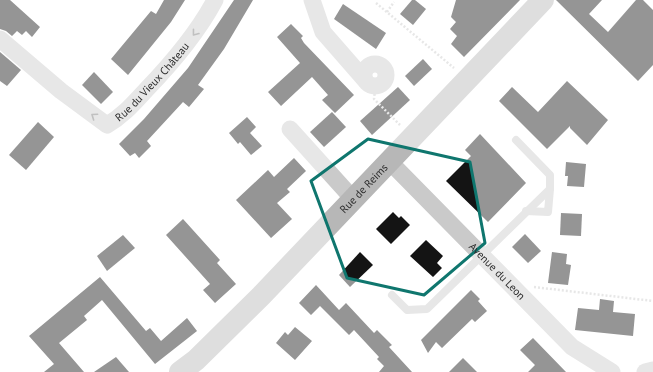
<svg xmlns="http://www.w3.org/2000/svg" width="653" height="372" font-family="'PT Sans',sans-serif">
<rect width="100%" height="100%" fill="#fff"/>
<g fill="#141414">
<polygon points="0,0 10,0 40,27 32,37 26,31 22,35 17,31 12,36 6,31 0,29"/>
<polygon points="164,0 185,0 171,22 128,75 111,59 151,11 156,14"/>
<polygon points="234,0 253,0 224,49 198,85 204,89 189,107 183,102 147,141 151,146 139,158 135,153 130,156 119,144 144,119 188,68"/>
<polygon points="412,0 415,0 426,9 413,25 400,14"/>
<polygon points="456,0 520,0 464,57 451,44 457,36 450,29 456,22 451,17"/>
<polygon points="556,0 602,0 589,14 608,32 636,0 643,0 653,10 653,65 638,81"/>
<polygon points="343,4 386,33 376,49 334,19"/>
<polygon points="291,24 303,36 301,38 304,43 354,95 335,113 322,100 328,95 312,77 281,106 268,92 300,63 277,37"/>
<polygon points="0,52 21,70 7,86 0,81"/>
<polygon points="423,59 432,69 414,86 405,76"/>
<polygon points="94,72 113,92 101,104 82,85"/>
<polygon points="567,81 608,120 587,145 570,128 570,126 547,149 499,101 512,87 538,112"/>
<polygon points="398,87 410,100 372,135 360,121"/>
<polygon points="332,112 346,127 324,147 310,132"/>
<polygon points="247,117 256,127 250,133 262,146 251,155 240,142 238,144 229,133"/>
<polygon points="38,122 54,137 26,170 9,155"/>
<polygon points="480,134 526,183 488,222 446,181 471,156 465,150"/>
<polygon points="294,158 306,171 287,189 290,192 277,203 292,219 271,238 236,200 268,170 274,177"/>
<polygon points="566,162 586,164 584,187 567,186 568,176 565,176"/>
<polygon points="393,212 399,218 401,216 410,225 391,244 376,229"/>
<polygon points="561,213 582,214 581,236 560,235"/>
<polygon points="183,219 220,260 217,263 236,284 215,303 203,290 210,284 166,235"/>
<polygon points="525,234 541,251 528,263 512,247"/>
<polygon points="123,235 135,248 107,271 97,256"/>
<polygon points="426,240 443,256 437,263 442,268 433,277 410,256"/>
<polygon points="360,252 373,265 350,287 339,275"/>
<polygon points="552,252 567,254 566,264 571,265 568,285 548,283"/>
<polygon points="100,277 146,331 150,328 161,341 187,318 197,331 155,364 102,300 84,316 87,320 59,343 84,372 44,372 54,364 29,336"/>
<polygon points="316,285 339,310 346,303 374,333 377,330 392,345 389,347 412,372 379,372 384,366 377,359 379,357 354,330 349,335 320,306 311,315 299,303"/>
<polygon points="471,290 480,299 478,301 487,311 475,322 472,319 442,348 436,342 428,353 421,340"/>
<polygon points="600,299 614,301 613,312 635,314 633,336 575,330 578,308 599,310"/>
<polygon points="295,327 312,341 295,360 276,343 285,332 288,335"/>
<polygon points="533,338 566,372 528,372 535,365 520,350"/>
<polygon points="116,357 129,372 94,372"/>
<polygon points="463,358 477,372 449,372"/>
</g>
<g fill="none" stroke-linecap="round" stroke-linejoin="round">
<g stroke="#cacaca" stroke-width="2.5" stroke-dasharray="2 2" stroke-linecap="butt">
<polyline points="376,3 454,68"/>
<polyline points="387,12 394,2"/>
<polyline points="375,90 374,99 400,125"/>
<polyline points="534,287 653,301"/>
</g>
<g stroke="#cacaca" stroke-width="8">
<polyline points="526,211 548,212 550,189"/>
<polyline points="392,295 407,310 427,309 550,189 550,175 516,140"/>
</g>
<g stroke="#cacaca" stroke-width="17">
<polyline points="312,0 323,32 364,79"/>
<path id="s1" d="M0,39l61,52 46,34c16,-9 27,-22 39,-35 26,-27 51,-56 69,-90"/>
<circle cx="375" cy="75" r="11"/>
<polyline points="290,129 354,200"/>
<path id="s2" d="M390,162l182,185 40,25"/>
<polyline points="645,372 653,370"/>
</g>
<path stroke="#b7b7b7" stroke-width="22" id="s3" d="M180,372l16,-12 65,-64 282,-296"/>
</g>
<defs><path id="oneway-chevron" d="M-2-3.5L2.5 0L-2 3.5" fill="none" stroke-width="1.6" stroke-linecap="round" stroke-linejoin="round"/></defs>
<g stroke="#747474">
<use href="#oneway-chevron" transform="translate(195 33) rotate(128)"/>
<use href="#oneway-chevron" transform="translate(94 116) rotate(-145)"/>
</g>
<path d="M0 0H653V372H0ZM368,139l102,23 15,81 -61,52 -77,-17 -36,-97z" fill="#fff" fill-opacity=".55" fill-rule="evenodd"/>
<path fill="none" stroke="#0f766e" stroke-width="3" stroke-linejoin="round" d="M368,139l102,23 15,81 -61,52 -77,-17 -36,-97z"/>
<g text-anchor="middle" stroke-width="4" stroke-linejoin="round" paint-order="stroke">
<g font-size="11" fill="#2d2d2d" stroke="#fff">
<text dy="4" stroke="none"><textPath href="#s1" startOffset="200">Rue du Vieux Château</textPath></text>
<text dy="4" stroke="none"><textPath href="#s3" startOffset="260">Rue de Reims</textPath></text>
<text dy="4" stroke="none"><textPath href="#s2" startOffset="153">Avenue du Leon</textPath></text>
</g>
</g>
</svg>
